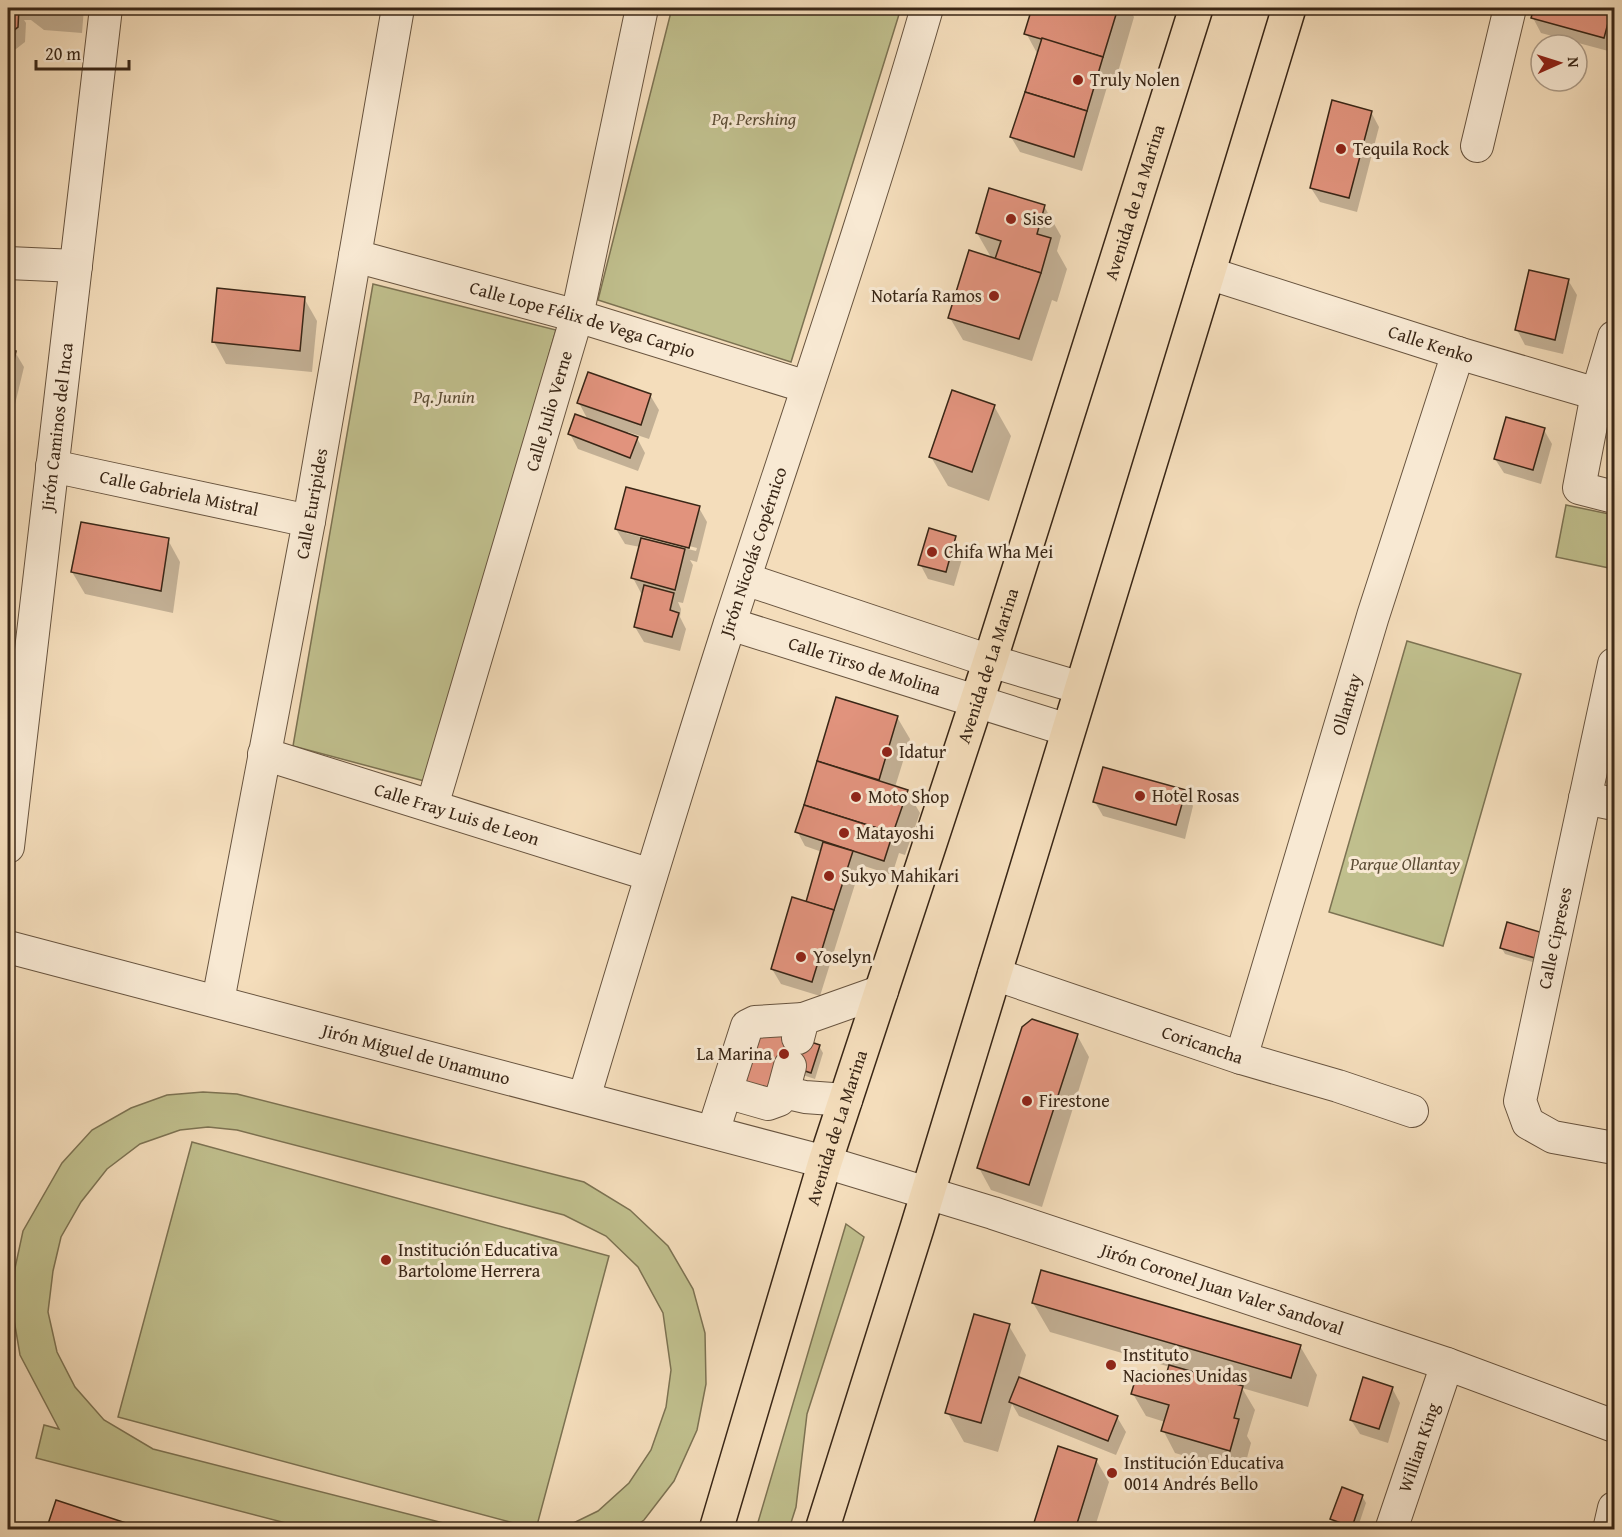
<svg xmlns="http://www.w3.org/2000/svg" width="1622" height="1537" font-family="'Gentium Book Plus',serif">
<rect width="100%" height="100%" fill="#f4ddbb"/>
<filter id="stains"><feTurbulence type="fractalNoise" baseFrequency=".00333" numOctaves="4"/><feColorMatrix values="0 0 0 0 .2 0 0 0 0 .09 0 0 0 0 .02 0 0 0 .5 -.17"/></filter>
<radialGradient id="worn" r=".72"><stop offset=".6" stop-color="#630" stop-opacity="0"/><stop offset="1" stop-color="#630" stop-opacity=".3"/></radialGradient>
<g fill="#c0bf8d" stroke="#7c7252" stroke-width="1.5">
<polygon points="672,8 901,8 791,362 598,300"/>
<polygon points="373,284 556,330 428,782 293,746"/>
<polygon points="1566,505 1614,515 1614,569 1556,557"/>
<polygon points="1407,641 1521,674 1443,946 1329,912"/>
<polygon points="203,1092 237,1094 584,1182 630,1210 668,1246 693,1289 705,1333 706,1384 697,1430 674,1481 644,1520 631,1529 561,1529 598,1511 629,1483 651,1450 666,1407 671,1370 663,1313 638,1267 606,1236 564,1215 237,1130 208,1127 180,1130 140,1144 107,1169 81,1202 61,1237 53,1271 48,1312 57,1352 75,1387 104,1420 153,1449 467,1529 309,1529 36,1458 44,1425 59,1429 20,1355 13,1314 15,1268 23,1231 62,1163 92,1130 131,1108 167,1095"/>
<polygon points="192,1142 609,1256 536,1529 118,1417"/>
<polygon points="846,1224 864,1237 807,1414 796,1507 789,1529 756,1529"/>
</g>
<g fill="#0003" fill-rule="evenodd">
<polygon points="8,8 84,8 82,33 44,30 31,20 24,20 26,23 25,42 16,49 8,48"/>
<polygon points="1034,8 1129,8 1134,17 1116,79 1110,77 1082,171 1020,152 1011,137 1038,55 1026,33"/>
<polygon points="1536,8 1614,8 1614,43 1612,52 1541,33 1533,18"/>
<polygon points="1371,112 1379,127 1357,212 1320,202 1311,188"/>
<polygon points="1044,206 1061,236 1057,251 1067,269 1057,302 1052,300 1032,361 963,340 950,318 992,259 977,233"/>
<polygon points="1568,280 1577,295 1563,354 1525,345 1517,330"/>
<polygon points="304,298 317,321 312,372 226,364 214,342"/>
<polygon points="8,351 15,352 24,367 12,417 8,415"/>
<polygon points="650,395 659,410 649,439 628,432 627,435 637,438 645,453 638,471 578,449 570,434 588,420 579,403"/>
<polygon points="994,406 1011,436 989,501 948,486 931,457"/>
<polygon points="1544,430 1552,444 1541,484 1504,473 1495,459"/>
<path d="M699,508l8,14 -10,40 -7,-2 3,5 -10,38 -5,-1 3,7 -1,8 6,12 -6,22 -36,-9 -9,-15 9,-34h-3l-8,-15 7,-31 -15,-3 -9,-15zM626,530l71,18 -1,3 -70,-18z"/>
<polygon points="955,538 964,552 954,586 928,579 920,564"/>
<polygon points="168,540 180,562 173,613 85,594 72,572"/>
<polygon points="837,699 897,717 910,739 895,787 907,791 920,813 905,855 899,853 892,875 861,865 820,996 781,984 772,969 807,904 822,852 805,846 797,831"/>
<polygon points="1185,791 1193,806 1185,839 1103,816 1095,802"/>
<polygon points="1542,934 1539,964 1505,954 1501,947"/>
<polygon points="1077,1035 1089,1057 1042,1207 991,1190 979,1168"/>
<polygon points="819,1046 823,1053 815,1079 784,1069"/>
<polygon points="1033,1303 1300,1346 1317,1375 1308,1407 1242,1388 1255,1410 1247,1436 1251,1443 1243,1473 1175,1453 1163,1430 1165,1422 1146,1416 1133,1394 1166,1381 1170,1367 1050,1332"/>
<polygon points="1009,1326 1026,1355 1019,1378 1117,1417 1126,1432 1116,1455 1019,1416 1012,1404 998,1452 964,1442 947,1412"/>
<polygon points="1392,1388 1400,1403 1388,1443 1360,1434 1351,1420"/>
<polygon points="1096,1460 1109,1482 1094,1530 1034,1530"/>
<polygon points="1362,1496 1366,1503 1357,1530 1345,1530 1336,1526 1332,1519"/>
</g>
<g fill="#e1937d" stroke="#392616" stroke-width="1.5">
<polygon points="8,8 19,8 18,27 8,35"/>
<polygon points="1032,8 1118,8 1103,57 1024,34"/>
<polygon points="1534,8 1612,8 1604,38 1531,18"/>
<polygon points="1042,38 1103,57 1087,111 1025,92"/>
<polygon points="1025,92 1087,111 1074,157 1010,137"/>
<polygon points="1332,100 1372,111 1349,198 1310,188"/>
<polygon points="989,188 1045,205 1037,234 1051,238 1041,273 995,259 1001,241 976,233"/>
<polygon points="969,250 1041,273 1019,339 948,318"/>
<polygon points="1529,270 1569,279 1555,340 1515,330"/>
<polygon points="217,288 305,297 300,351 212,342"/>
<polygon points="8,349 16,351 8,389"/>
<polygon points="588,372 651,394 641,425 577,403"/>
<polygon points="952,390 995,405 972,472 929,457"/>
<polygon points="575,414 638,437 630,458 568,434"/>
<polygon points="1506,417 1545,428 1533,470 1494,459"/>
<polygon points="626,487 700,506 689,548 615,529"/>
<polygon points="81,522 169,538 161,591 71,572"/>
<polygon points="929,528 956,536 946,572 918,565"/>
<polygon points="641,538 685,549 675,590 631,578"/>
<polygon points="644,585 674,593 670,610 679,613 672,637 634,627"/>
<polygon points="836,697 898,716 879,780 817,761"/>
<polygon points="817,761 908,790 893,833 804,805"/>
<polygon points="1103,767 1186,790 1176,825 1093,802"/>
<polygon points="804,805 893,833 884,861 795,832"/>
<polygon points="823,842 853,851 834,910 806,902"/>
<polygon points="792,897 834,910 812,982 771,969"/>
<polygon points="1507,922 1543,933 1535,958 1500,948"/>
<polygon points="1032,1019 1078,1034 1029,1185 977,1168 1022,1027"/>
<polygon points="760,1025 820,1045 811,1073 790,1066 771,1094 741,1084"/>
<polygon points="1041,1270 1301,1345 1291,1378 1032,1303"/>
<polygon points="974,1314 1010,1324 981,1423 945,1413"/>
<polygon points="1169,1365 1243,1386 1234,1418 1239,1419 1230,1451 1161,1431 1169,1405 1131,1394 1138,1371 1165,1379"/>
<polygon points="1019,1377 1118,1416 1108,1441 1009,1402"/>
<polygon points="1363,1377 1393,1387 1379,1429 1350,1420"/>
<polygon points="1058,1446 1097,1459 1075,1530 1035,1530 1032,1529"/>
<polygon points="1342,1487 1363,1495 1352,1527 1330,1519"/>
<polygon points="56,1500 126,1523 124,1530 46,1530"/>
</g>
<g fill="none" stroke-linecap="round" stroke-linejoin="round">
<defs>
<g id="minor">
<polyline points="1477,146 1510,8"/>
<path id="s1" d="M355,256l222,60 230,71"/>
<polyline points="8,263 76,266"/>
<path id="s2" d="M1208,273l250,80 139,41"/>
<polyline points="1614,337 1597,394 1579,488 1614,497"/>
<path id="s3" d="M52,466l257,55"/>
<polyline points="745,579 990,661 1081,688"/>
<path id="s4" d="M730,624l338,106"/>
<polyline points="1614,664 1520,1101 1528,1123 1553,1137 1614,1148"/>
<path id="s5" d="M264,754l387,121"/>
<polyline points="1585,798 1614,804"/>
<path id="s6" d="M432,806l145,-490 65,-308"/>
<path id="s7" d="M8,847l98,-839"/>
<path id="s8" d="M8,947l817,215 168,51 454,151 167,62"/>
<path id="s9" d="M994,974l247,84 97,28 74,25"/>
<path id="s10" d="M218,1001l91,-480 89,-513"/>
<polyline points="798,1038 803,1019 882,991"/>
<path id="s11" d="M1241,1058l132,-442 85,-263"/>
<polyline points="790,1066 783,1092 805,1097 846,1100"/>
<polyline points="726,1092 768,1104 779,1100 783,1092"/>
<path id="s12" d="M584,1098c47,-157 95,-315 145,-472 67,-206 138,-411 198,-618"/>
<polyline points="713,1132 747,1026 755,1022 803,1019"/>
<path id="s13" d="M1391,1530l56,-166"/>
<polyline points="1609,1530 1614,1508"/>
</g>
<g id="major">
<path id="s14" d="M716,1530l109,-368 165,-501 206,-653"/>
<polyline points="822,1530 917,1228 1289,8"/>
</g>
</defs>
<use href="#minor" stroke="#68543f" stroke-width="34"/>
<use href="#major" stroke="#392616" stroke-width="36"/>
<use href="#minor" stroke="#f8e9d3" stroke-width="32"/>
<use href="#major" stroke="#f4ddbb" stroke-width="33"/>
</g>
<g fill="#8f2418" stroke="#f8e9d3" stroke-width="2">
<circle cx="1078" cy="80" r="6"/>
<circle cx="1341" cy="149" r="6"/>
<circle cx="1011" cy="219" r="6"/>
<circle cx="994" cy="296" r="6"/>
<circle cx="932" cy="552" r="6"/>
<circle cx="887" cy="752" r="6"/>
<circle cx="1140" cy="796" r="6"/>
<circle cx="856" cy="797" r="6"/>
<circle cx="844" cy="833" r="6"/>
<circle cx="829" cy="876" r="6"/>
<circle cx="801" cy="957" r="6"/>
<circle cx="784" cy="1054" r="6"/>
<circle cx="1027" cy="1101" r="6"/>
<circle cx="386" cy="1260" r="6"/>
<circle cx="1111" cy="1365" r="6"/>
<circle cx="1112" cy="1473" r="6"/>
</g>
<g text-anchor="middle" stroke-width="6" stroke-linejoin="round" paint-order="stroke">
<g font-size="18" fill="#392616" stroke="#f8e9d3" text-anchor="start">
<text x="1090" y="86">Truly Nolen</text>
<text x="1353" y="155">Tequila Rock</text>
<text x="1023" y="225">Sise</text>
<text x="982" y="302" text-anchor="end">Notaría Ramos</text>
<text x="944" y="558">Chifa Wha Mei</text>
<text x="899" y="758">Idatur</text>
<text x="1152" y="802">Hotel Rosas</text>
<text x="868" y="803">Moto Shop</text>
<text x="856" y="839">Matayoshi</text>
<text x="841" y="882">Sukyo Mahikari</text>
<text x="813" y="963">Yoselyn</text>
<text x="772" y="1060" text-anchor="end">La Marina</text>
<text x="1039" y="1107">Firestone</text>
<text x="398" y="1256">Institución Educativa<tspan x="398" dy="21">Bartolome Herrera</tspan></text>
<text x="1123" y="1361">Instituto<tspan x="1123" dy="21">Naciones Unidas</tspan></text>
<text x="1124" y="1469">Institución Educativa<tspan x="1124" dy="21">0014 Andrés Bello</tspan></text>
</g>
<g font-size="18" font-style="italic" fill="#5b4c34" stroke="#f8e9d3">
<text x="754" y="125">Pq. Pershing</text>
<text x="444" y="403">Pq. Junin</text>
<text x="1405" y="870">Parque Ollantay</text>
</g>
<g font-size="18" fill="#392616" stroke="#f8e9d3">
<text dy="6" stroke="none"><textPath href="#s14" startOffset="1392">Avenida de La Marina</textPath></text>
<text dy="6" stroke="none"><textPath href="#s1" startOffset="236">Calle Lope Félix de Vega Carpio</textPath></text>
<text dy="6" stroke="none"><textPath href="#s2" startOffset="234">Calle Kenko</textPath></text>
<text dy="6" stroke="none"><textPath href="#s6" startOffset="412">Calle Julio Verne</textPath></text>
<text dy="6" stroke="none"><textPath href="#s7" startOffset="423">Jirón Caminos del Inca</textPath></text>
<text dy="6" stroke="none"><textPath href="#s3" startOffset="130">Calle Gabriela Mistral</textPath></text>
<text dy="6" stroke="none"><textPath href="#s10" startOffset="506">Calle Euripides</textPath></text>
<text dy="6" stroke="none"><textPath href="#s12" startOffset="572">Jirón Nicolás Copérnico</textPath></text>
<text dy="6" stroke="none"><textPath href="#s14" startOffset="906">Avenida de La Marina</textPath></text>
<text dy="6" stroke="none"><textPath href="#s4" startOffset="141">Calle Tirso de Molina</textPath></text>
<text dy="6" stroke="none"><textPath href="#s11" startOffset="369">Ollantay</textPath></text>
<text dy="6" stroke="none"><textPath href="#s5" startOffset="202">Calle Fray Luis de Leon</textPath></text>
<text transform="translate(1555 938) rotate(-78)" y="6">Calle Cipreses</text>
<text dy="6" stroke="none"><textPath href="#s9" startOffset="220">Coricancha</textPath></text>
<text dy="6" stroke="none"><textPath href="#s8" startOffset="422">Jirón Miguel de Unamuno</textPath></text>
<text dy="6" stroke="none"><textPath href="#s14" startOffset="420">Avenida de La Marina</textPath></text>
<text dy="6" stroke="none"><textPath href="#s8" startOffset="1262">Jirón Coronel Juan Valer Sandoval</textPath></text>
<text dy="6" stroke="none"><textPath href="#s13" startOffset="87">Willian King</textPath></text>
</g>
</g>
<rect width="1622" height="1537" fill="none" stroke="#f4ddbb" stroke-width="30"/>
<rect x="9" y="9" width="1604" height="1519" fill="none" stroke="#392616" stroke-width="3"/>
<rect x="15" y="15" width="1592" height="1507" fill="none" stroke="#392616" stroke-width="1.5"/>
<g transform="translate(1559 63) rotate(87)"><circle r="28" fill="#f8e9d3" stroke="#ac9b87" stroke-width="1.5"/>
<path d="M0-4.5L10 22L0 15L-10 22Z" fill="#8f2418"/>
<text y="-9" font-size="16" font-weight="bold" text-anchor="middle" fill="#392616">N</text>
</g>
<path d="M36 60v9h93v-9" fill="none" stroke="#392616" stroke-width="3"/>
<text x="45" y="60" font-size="18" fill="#392616" stroke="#f8e9d3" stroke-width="4.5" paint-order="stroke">20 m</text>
<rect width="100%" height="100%" filter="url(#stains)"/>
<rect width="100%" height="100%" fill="url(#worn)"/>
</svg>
